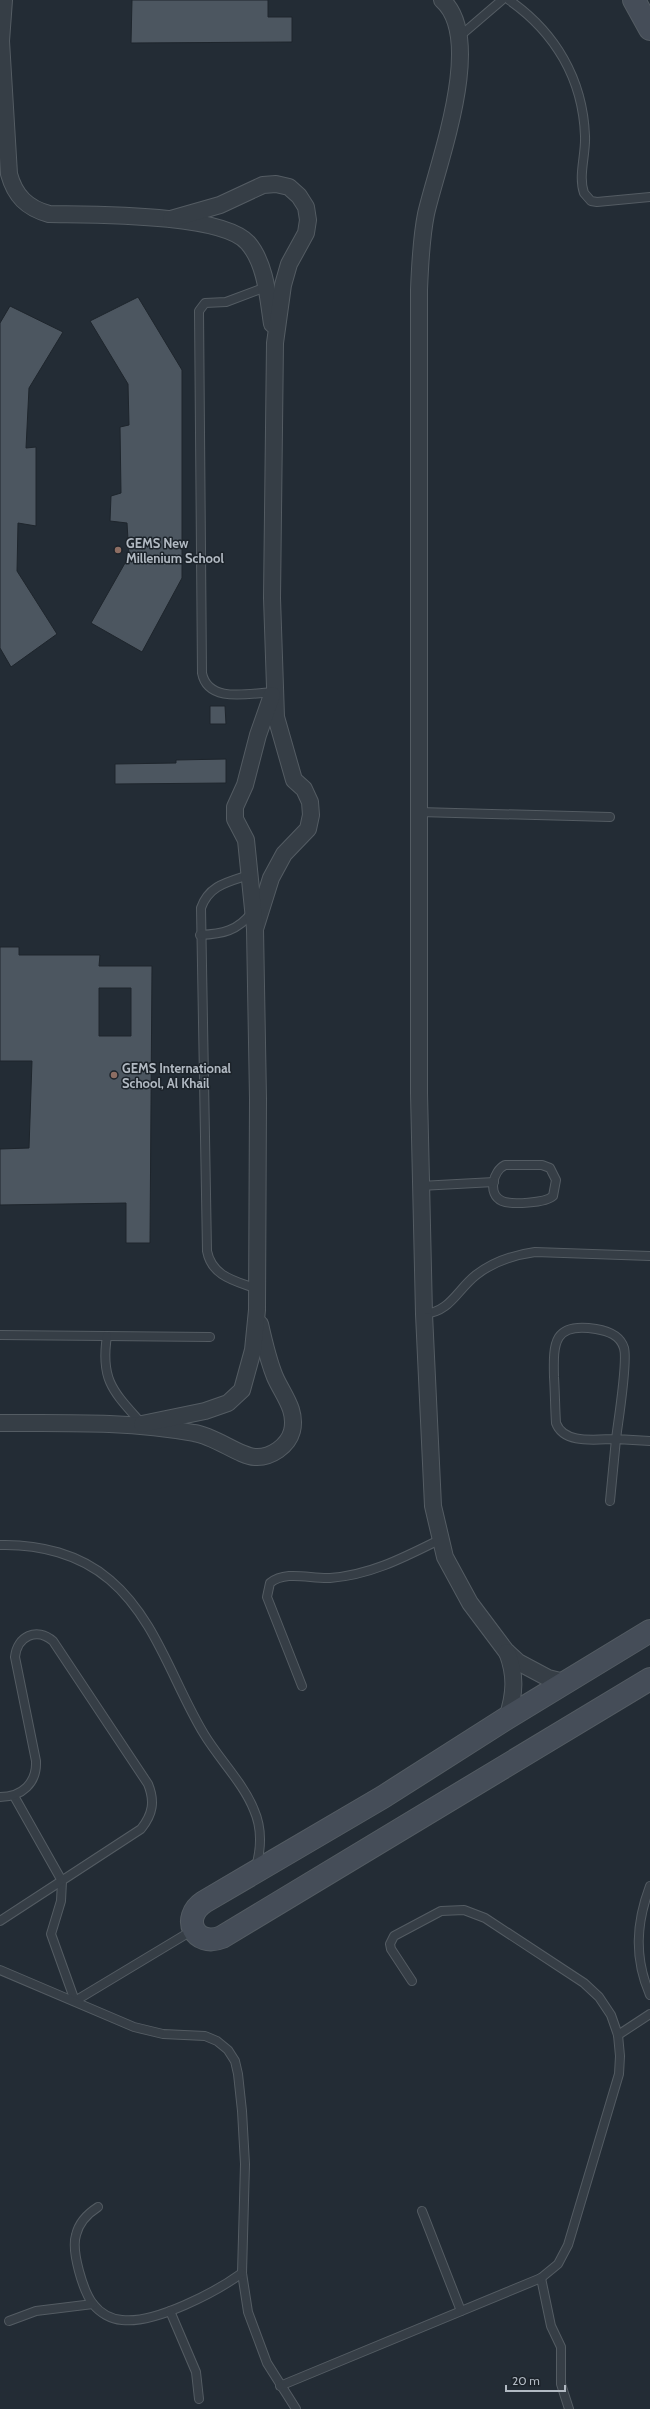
<svg xmlns="http://www.w3.org/2000/svg" width="650" height="2409" font-family="Cabin,sans-serif">
<rect width="100%" height="100%" fill="#232c35"/>
<g fill="#4c5660" stroke="#1e252c" fill-rule="evenodd">
<polygon points="132,0 268,0 268,17 292,17 292,42 131,43"/>
<polygon points="138,297 182,370 182,578 142,652 91,623 129,556 127,523 110,521 111,496 121,493 120,427 129,425 128,384 90,321"/>
<polygon points="10,306 63,332 29,388 26,448 36,447 36,526 18,523 17,571 57,634 11,667 0,648 0,323"/>
<polygon points="210,706 225,706 226,724 210,724"/>
<polygon points="226,759 226,783 115,784 115,764 176,763 176,760"/>
<path d="M0,947h19v8h81l-1,11h53l-2,277h-24v-40l-126,2v-56l29,-1 3,-87h-32zM99,988h32v48h-32z"/>
</g>
<g fill="none" stroke-linecap="round" stroke-linejoin="round">
<defs>
<g id="lane">
<path d="M509,0c46,32 74,79 76,136 1,18 -7,40 -1,57l7,8 6,1 53,-5"/>
<polyline points="460,36 502,0"/>
<path d="M266,287l-40,15 -21,1 -6,8 3,362c6,31 48,20 72,19"/>
<polyline points="419,812 610,817"/>
<path d="M249,875c-21,7 -40,10 -48,33l6,343c5,26 29,30 50,38"/>
<path d="M200,935c22,-1 38,-4 52,-23"/>
<path d="M505,1165h37l8,3 6,12 -3,16c-7,7 -42,9 -51,5 -15,-7 -9,-30 3,-36z"/>
<polyline points="420,1186 494,1182"/>
<path d="M424,1314c26,-2 33,-24 52,-39 18,-14 37,-20 59,-23l115,4"/>
<polyline points="0,1335 210,1337"/>
<path d="M107,1336c-7,45 7,56 35,88"/>
<path d="M610,1501l6,-62c-19,0 -52,6 -60,-16 -1,-16 -1,-31 -2,-46 -1,-35 0,-55 42,-48 12,2 24,6 28,19 4,14 -6,74 -8,91l34,2"/>
<path d="M0,1545c39,-1 80,9 110,35 46,39 63,103 94,154 15,25 40,50 50,76 8,18 7,39 2,57"/>
<path d="M302,1686l-35,-89 3,-14c16,-13 40,-4 60,-5 40,-3 73,-20 109,-38"/>
<polyline points="14,1796 62,1881 61,1901 51,1934 75,2001 193,1930"/>
<path d="M0,1797c22,0 37,-14 36,-36l-21,-104c2,-21 22,-30 38,-16l95,143c7,17 5,30 -7,45l-141,92"/>
<path d="M650,1886c-14,37 -16,72 0,109"/>
<polyline points="0,1970 134,2027 163,2034 205,2036 217,2041 228,2050 235,2061 238,2074 242,2111 245,2164 242,2273 248,2312 267,2363 296,2409"/>
<polyline points="618,2035 650,2014"/>
<path d="M98,2207c-11,7 -19,15 -22,28 -5,16 7,56 17,69 7,9 18,15 29,16 33,4 94,-28 120,-47"/>
<polyline points="422,2211 461,2311"/>
<polyline points="541,2278 551,2326 561,2347 561,2384 569,2409"/>
<polyline points="170,2311 196,2372 199,2399"/>
<polyline points="9,2321 36,2311 93,2304"/>
<polyline points="280,2386 541,2278 558,2264 568,2245 619,2074 620,2056 618,2035 611,2015 599,1997 584,1983 485,1918 464,1910 441,1911 394,1936 390,1944 391,1949 412,1981"/>
</g>
<g id="street">
<path d="M4,0l-3,41 8,133c6,22 18,34 40,40 42,1 173,-1 199,29 18,21 20,55 24,81"/>
<path d="M442,0c44,39 -5,165 -16,214 -5,25 -6,50 -7,76v803l5,221 9,192 12,51 25,46 36,48 12,11 30,16 16,4"/>
<polyline points="171,219 220,205 263,185 276,184 289,187 299,196 306,207 308,220 306,233 289,264 283,285 275,343 272,598 276,717 294,780 304,789 310,802 311,815 308,829 284,854 271,878 255,929"/>
<path d="M0,1423c65,0 130,-2 194,10 21,3 45,23 61,24 16,1 33,-11 37,-26 5,-21 -9,-36 -17,-54 -7,-17 -11,-35 -15,-53"/>
<polyline points="142,1424 205,1411 228,1403 242,1390 253,1350 257,1310 258,1099 255,929 246,840 235,819 235,807 245,785 258,735 272,695"/>
<path d="M507,1652c9,23 8,42 0,66"/>
</g>
<g id="secondary">
<polyline points="634,0 650,29"/>
<path d="M650,1631l-143,87 -124,79 -179,105c-24,16 -9,46 18,35l428,-258"/>
</g>
</defs>
<use href="#lane" stroke="#545c63" stroke-width="10"/>
<use href="#street" stroke="#545c63" stroke-width="18"/>
<use href="#secondary" stroke="#545c63" stroke-width="24"/>
<use href="#lane" stroke="#363e46" stroke-width="8"/>
<use href="#street" stroke="#363e46" stroke-width="16"/>
<use href="#secondary" stroke="#454d58" stroke-width="22"/>
</g>
<g fill="#8d6e63" stroke="#1c232a" stroke-width="1.5">
<circle cx="118" cy="550" r="4"/>
<circle cx="114" cy="1075" r="4"/>
</g>
<g text-anchor="middle" stroke-width="3" stroke-linejoin="round" paint-order="stroke">
<g font-size="13" font-weight="bold" fill="#b1b9c2" stroke="#1c232a" text-anchor="start">
<text x="126" y="548">GEMS New<tspan x="126" dy="15">Millenium School</tspan></text>
<text x="122" y="1073">GEMS International<tspan x="122" dy="15">School, Al Khail</tspan></text>
</g>
</g>
<path d="M506 2385v6h59v-6" fill="none" stroke="#b1b9c2" stroke-width="2"/>
<text x="512" y="2385" font-size="12" fill="#b1b9c2" stroke="#1c232a" stroke-width="3" paint-order="stroke">20 m</text>
</svg>
